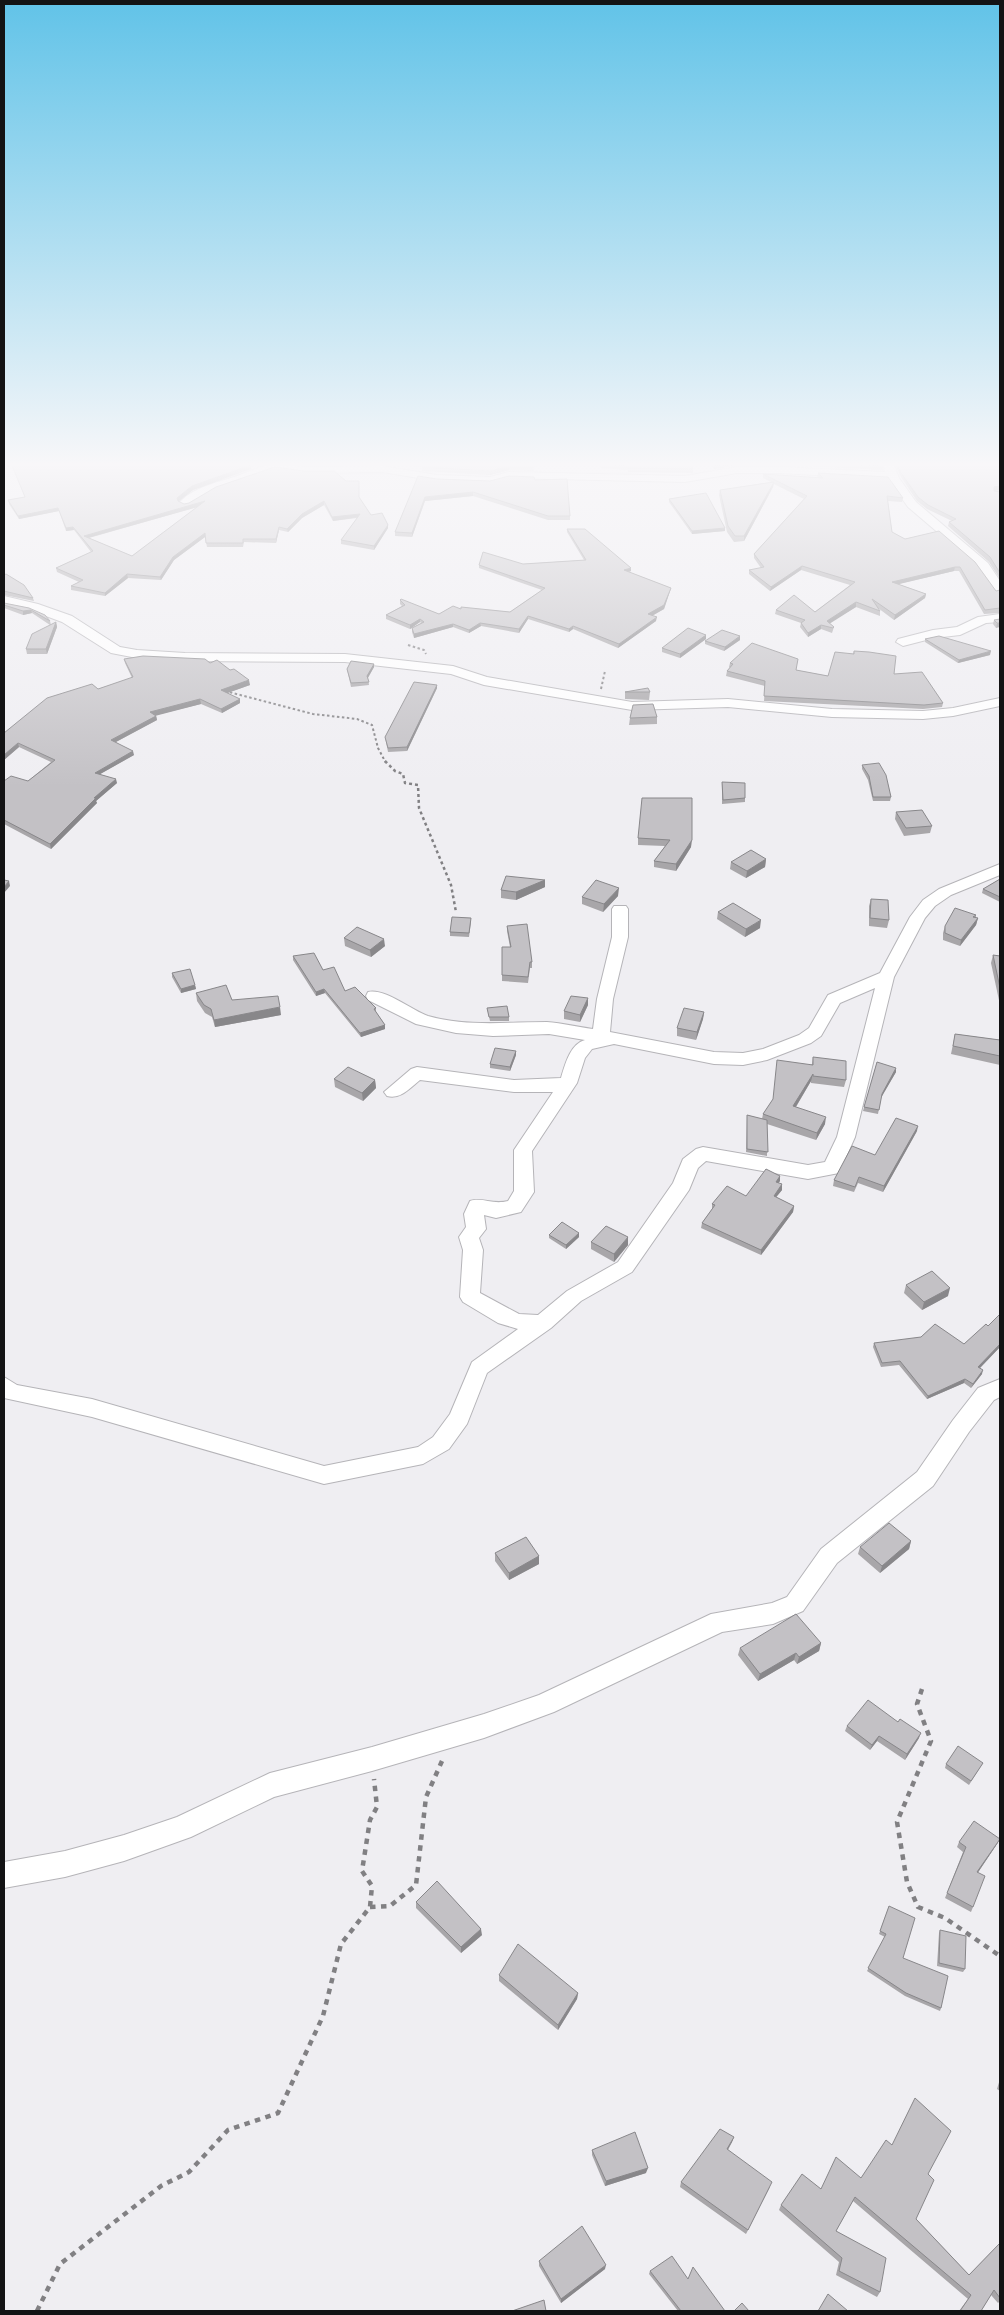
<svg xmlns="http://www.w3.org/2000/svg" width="1004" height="2315" font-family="'Public Sans',sans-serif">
<rect width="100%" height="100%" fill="#efeef2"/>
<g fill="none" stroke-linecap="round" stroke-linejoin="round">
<defs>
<g id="street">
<path d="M273,463l32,4 77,-1 55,9 53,2 19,-5 176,4 52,-9h43l105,5 -2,-9h10l6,15 17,24 72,61 12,18v13l-4,-1 -20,-28 -68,-58 -20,-28 -108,-6h-43l-52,9 -176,-4 -19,5 -53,-2 -55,-9 -77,1 -30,-4 -59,20 -27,16 -4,1 -6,-3c17,-19 46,-21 68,-31 10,-3 16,-7 26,-9z"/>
<polygon points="4,596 38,604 72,616 120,647 137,650 185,653 345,654 453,666 487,677 632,702 728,699 832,709 923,711 953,708 1000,698 1000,706 953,716 923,719 832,717 728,707 632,710 484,685 451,674 345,662 185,661 137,658 111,653 62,622 30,610 4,604"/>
<polygon points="1000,614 1000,622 986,623 960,635 934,638 903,646 896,642 898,639 933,630 957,627 978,617"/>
<path d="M1000,864v11l-49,20 -16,11 -10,12 -31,59 -39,160 -16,36 -31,6 -102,-18 -8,7 -9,22 -57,82 -51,29 -30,27 -64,45 -20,51 -18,25 -26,15 -99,20 -232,-67 -88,-19v-21l13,8 75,14 232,67 94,-19 15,-10 17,-23 22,-52 46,-33 -20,-6 -35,-21 -3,-5 3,-47 -4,-13 7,-10 -2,-13 6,-13c13,-4 22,4 38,0l6,-10v-41l39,-58h-39l-94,-12c-10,8 -20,20 -33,16l-3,-4 27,-23 6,-2 97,13 47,-2c4,-13 9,-34 24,-38l-36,-6 -56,2 -37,-3 -40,-9 -48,-24 -2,-4 2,-4c17,-4 43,18 60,24 39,11 79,6 119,6 15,1 31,5 46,7l4,-30 15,-62v-28l2,-3h12l2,3v28l-15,62 -3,33 104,20 29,1 20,-4 36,-14 10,-7 19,-33 52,-22 30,-56 13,-17 16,-11zM875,988l-38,149 -12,25 -17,3 -105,-18 -7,2 -13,10 -10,24 -55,79 -51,29 -29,24 -19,-1 -39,-21 3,-43 -4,-12 7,-9 -2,-14 12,3 25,-6 13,-20 -2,-41 45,-68 8,-25 7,-9 22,-5 100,20 29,1 24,-5 44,-17 10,-7 19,-33z"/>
<polygon points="1000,1379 1000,1397 994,1400 969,1432 933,1486 837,1563 803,1611 773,1624 722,1632 554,1712 484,1738 372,1771 274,1797 191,1837 124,1861 65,1877 4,1888 4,1862 65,1851 124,1835 177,1817 270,1773 372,1747 484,1714 539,1695 711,1614 772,1603 787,1597 821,1549 917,1472 953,1420 978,1388"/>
</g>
</defs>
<use href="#street" stroke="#b5b4b8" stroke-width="2"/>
<g stroke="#818083" stroke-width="2" stroke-dasharray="2.5 2.5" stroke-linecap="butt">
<polyline points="408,645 424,650 426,654"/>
<polyline points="601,689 605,671"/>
<polyline points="225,691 313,714 357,719 372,725 378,748 386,763"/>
</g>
<polyline stroke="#818083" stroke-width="2.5" stroke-dasharray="3 3" stroke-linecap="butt" points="385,761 395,771 403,774 405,783 418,785 419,808 451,885 456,912"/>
<g stroke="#818083" stroke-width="4.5" stroke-dasharray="5.5 5.5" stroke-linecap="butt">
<polyline points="922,1689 917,1704 931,1741 897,1822 907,1882 918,1907 945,1918 1000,1956"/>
<polyline points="370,1907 390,1906 416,1885 426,1797 442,1761"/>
<polyline points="37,2311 60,2264 161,2186 189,2172 228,2130 278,2113 323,2016 341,1944 370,1907 372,1886 362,1871 370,1820 377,1807 374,1779"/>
</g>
<use href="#street" fill="#fff" fill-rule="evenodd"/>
</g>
<g fill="#a8a6a9" fill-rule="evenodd">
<path d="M7,463h241l3,2v4l-58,21 -15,11 6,3 175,-7 12,18 17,10v3l-14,22 -33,-6v-4l16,-22 -24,3 -9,-16 -22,13 -14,14 -9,-2 -3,13 -32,-1 -1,5h-36l-2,-10 -31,23 -13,20 -33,-2 -23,18 -34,-6v-4l8,-4 -22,-10 -1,-4 35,-16 -17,-22 -8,1 -7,-20 -40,8 -10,-15 -1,-4 17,-3 -14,-34zM197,507l-65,49 -43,-18z"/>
<polygon points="292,463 323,463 324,465"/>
<polygon points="409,463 533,463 534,471 509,470 490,475 422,471 422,467 409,466"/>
<polygon points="596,463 690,463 693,469 693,473 628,472 628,470 601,468"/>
<polygon points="712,463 762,463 761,465 737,465 714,469"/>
<polygon points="804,463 883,463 883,470 807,466"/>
<polygon points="894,463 1000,463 1000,490 994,491 1000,492 1000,579 989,562 948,526 949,522 952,521 927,509 917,501 901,477"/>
<polygon points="818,473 903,498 902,502 888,501 892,532 905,539 939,531 996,591 1000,590 1000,613 984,614 959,571 954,571 898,584 926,594 925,598 894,620 878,608 880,611 880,616 856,607 829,623 834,627 832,633 821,629 808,637 800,627 801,623 775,614 776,610 815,612 850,585 801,570 770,591 749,574 749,570 761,568 754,558 754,554 804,499 774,484 773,487 744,541 734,542 727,532 719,495 720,490 771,482 763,478 763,474 818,478 817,477"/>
<polygon points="437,479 490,481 535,480 570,516 570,520 548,520 473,496 425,501 412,537 395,536 395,532"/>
<polygon points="669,499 725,531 692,534 669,502"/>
<polygon points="567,529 631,571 629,572 671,588 664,609 652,616 656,621 618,648 573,629 569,632 528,619 519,633 481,626 469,633 453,627 414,638 412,632 412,628 421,623 420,622 410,629 386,619 386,615 402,606 400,604 400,600 439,614 461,609 510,612 542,590 479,568 479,565 523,564 584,560 567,532"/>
<polygon points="4,575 33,598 34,601 4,595"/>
<polygon points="4,603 29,608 50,621 51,625 56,622 57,627 47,654 27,654 26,649 50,625 32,613 23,615 4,608"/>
<polygon points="1000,619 996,628 993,624 994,620"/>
<polygon points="706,635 706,639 680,658 662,652 662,648"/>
<polygon points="740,636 740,640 724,651 705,644 705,641"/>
<polygon points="925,639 990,655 958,663 925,642"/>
<polygon points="854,651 943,703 942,707 923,709 764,701 765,686 726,676 727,671 730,668 729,667 730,663 796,670 828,676 853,654"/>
<polygon points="124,659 210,663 230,670 250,685 227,693 240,699 240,703 222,713 201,704 156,715 157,720 116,742 134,755 100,774 117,783 96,801 97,803 51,849 4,824 4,781 28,781 51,762 19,747 4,760 4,733 98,689 132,678 125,663"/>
<polygon points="374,664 374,667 368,678 369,685 351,687 347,669"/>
<polygon points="437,685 437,688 407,751 388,752 385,737"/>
<polygon points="625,692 650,692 649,700 625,699"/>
<polygon points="657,717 657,724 629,725 630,718"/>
<polygon points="862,765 891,797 890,801 873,801 868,780 862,769"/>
<polygon points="722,782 745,798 745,802 722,804"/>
<polygon points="692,798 691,847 676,871 654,867 654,861 665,846 638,845 638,838"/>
<polygon points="896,812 932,826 930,833 904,836 895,819"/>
<polygon points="766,859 765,867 746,878 730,869 731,862"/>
<polygon points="1000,879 1000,902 982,893 983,889"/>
<polygon points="545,880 545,887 516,900 501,898 501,890"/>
<polygon points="618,896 603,912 582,904 582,897"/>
<polygon points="871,899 889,920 887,928 869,926 869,906"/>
<polygon points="718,912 760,928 745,937 717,919"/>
<polygon points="976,915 976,918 978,918 976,925 960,946 943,940 943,933 945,926"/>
<polygon points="471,922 469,937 450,936 450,932"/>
<polygon points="507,926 532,962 532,968 530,968 528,983 502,981 502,947 510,947 507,931"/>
<polygon points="344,938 385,946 371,957 345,946"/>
<polygon points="993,955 1000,956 1000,1005 991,963"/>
<polygon points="293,956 323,970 345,991 376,1008 376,1012 385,1025 385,1029 361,1037 325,993 316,996 293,960"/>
<polygon points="172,973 195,985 196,989 181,993 172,977"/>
<polygon points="196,993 232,1000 281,1015 215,1027 212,1017 205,1013 197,1001"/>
<polygon points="588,998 588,1005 580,1022 564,1019 564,1011"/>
<polygon points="487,1008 509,1017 509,1021 490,1021"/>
<polygon points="704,1012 703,1019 696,1040 677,1036 677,1028"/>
<polygon points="955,1034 1000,1040 1000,1065 951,1054"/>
<polygon points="516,1051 516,1055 510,1071 490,1068 490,1064"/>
<polygon points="813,1057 846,1080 844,1087 811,1083 811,1081 796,1107 825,1124 816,1140 767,1124 767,1156 746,1152 747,1115 762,1119 763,1114 812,1064"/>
<polygon points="877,1062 896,1072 881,1097 878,1114 863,1111"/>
<polygon points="334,1079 375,1080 376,1088 363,1101 335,1087"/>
<polygon points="917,1131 883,1192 858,1183 854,1192 833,1186 834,1180 875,1155"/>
<polygon points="780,1176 780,1181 778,1183 782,1190 776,1197 794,1206 793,1212 761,1255 701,1228 702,1223 712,1209 712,1204 746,1196"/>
<polygon points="549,1235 579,1237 566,1249 549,1238"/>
<polygon points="591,1242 628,1245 614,1262 591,1249"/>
<polygon points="906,1285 948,1296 922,1310 904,1293"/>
<polygon points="1000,1314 1000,1347 980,1368 982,1374 971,1388 964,1383 927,1399 899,1365 881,1367 873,1347 874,1343 964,1344 988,1326"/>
<polygon points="911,1541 909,1549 880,1573 858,1554 860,1547"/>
<polygon points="495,1553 539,1556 539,1564 509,1580 495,1561"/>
<polygon points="821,1643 819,1651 797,1664 794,1660 758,1681 738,1655 740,1648"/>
<polygon points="847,1726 919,1738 905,1760 877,1741 870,1750 845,1731"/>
<polygon points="983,1763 969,1785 945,1768 946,1764"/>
<polygon points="1000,1839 997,1844 978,1872 973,1907 971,1912 945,1898 963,1852 957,1847 959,1842"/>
<polygon points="416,1902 482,1935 461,1953 416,1908"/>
<polygon points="889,1906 903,1958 941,2008 940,2011 905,1996 867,1971 885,1937 879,1934"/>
<polygon points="940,1930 965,1969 963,1972 937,1966 939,1933"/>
<polygon points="499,1975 578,1993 577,1999 558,2030 499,1981"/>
<polygon points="1000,2079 1000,2091 997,2089"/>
<polygon points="734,2137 732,2142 728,2150 770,2187 746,2234 680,2187 681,2182"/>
<polygon points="592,2150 646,2173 605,2186 592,2155"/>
<polygon points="928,2174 916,2219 969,2275 1000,2243 1000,2301 998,2303 991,2295 981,2311 959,2311 968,2299 853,2201 836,2231 880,2292 877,2297 836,2275 839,2262 779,2210 781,2205 821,2189 861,2178"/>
<polygon points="539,2261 605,2269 561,2303 539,2266"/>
<polygon points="650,2271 688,2279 725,2311 678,2311 649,2274"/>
</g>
<g fill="#88878a">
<polygon points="726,463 737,463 737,465 714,469 714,465"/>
<polygon points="251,465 251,469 193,490 178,502 177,498 192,486"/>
<polygon points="509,466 509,470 490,475 490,471"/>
<polygon points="774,482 773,487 744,541 744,536"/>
<polygon points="1000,486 1000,490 993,491 994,487"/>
<polygon points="473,492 473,496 425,501 412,537 412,533 425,497"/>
<polygon points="205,501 205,505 84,539 84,536"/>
<polygon points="324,501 324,505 302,518 288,532 287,529 302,514"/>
<polygon points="58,508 59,511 19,519 18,516"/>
<polygon points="360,514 360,517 333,521 332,517"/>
<polygon points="388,525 388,528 374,550 374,546"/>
<polygon points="73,527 74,530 66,531 66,528"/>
<polygon points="279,527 279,530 276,543 276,539"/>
<polygon points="725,528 725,531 692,534 692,531"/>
<polygon points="205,533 205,537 174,560 161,580 160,577 173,557"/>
<polygon points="802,566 801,570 770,591 771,587"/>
<polygon points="955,567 954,571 891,586 892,582"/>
<polygon points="631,568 631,571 623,573 624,570"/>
<polygon points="127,574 128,578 105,596 105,593"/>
<polygon points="671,588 664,609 648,618 648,614"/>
<polygon points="926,594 925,598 894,620 895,615"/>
<polygon points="856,602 856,607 826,626 827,621"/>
<polygon points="31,610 32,613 23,615 23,611"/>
<polygon points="528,616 528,619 519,633 519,629"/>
<polygon points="657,617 656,621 618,648 619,644"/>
<polygon points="420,619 420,622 410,629 410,625"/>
<polygon points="56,622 57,627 47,654 46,649"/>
<polygon points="480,623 481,626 469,633 469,630"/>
<polygon points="997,623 1000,623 1000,627 996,628"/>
<polygon points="453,624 453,627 414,638 414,634"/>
<polygon points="821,625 821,629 808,637 808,633"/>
<polygon points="573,626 573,629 569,632 569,629"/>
<polygon points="706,635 706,639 680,658 680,654"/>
<polygon points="740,636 740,640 724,651 725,647"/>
<polygon points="991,651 990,655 958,663 959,660"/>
<polygon points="374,664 374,667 367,679 367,676"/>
<polygon points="249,680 250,685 222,695 221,690"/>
<polygon points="437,685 437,688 407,751 407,747"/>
<polygon points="200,699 201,704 151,717 150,712"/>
<polygon points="240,699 240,703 222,713 221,709"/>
<polygon points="156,716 157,720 112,744 111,740"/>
<polygon points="18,743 19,747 4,760 4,755"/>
<polygon points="133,751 134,755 95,777 95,773"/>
<polygon points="116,779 117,783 96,801 97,803 51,849 50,844 94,798"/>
<polygon points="692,840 691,847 676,871 676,864"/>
<polygon points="766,859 765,867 746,878 747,871"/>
<polygon points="545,880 545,887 516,900 516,892"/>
<polygon points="9,881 10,886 4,893 4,887"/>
<polygon points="619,888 618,896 603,912 604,904"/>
<polygon points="978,918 976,925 960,946 961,940"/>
<polygon points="761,920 760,928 745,937 746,929"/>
<polygon points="384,939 385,946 371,957 370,950"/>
<polygon points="195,985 196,989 181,993 181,989"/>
<polygon points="324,989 325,993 316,996 316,992"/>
<polygon points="588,998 588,1005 580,1022 580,1015"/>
<polygon points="280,1007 281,1015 215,1027 214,1020"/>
<polygon points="704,1012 703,1019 696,1040 697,1032"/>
<polygon points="385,1025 385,1029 361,1037 360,1033"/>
<polygon points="516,1051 516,1055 510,1071 510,1067"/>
<polygon points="896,1068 896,1072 881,1098 882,1094"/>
<polygon points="813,1074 811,1081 792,1113 793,1106"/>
<polygon points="375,1080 376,1088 363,1101 362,1093"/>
<polygon points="826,1117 825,1124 816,1140 817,1133"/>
<polygon points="918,1126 917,1131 883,1192 884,1186"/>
<polygon points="780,1176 780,1181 775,1187 776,1182"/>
<polygon points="782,1184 782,1190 773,1201 774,1196"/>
<polygon points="794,1206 793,1212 761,1255 761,1250"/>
<polygon points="579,1233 579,1237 566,1249 566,1245"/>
<polygon points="628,1237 628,1245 614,1262 614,1254"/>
<polygon points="950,1288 948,1296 922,1310 924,1302"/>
<polygon points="1000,1344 1000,1347 977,1371 978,1367"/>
<polygon points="983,1370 982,1374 971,1388 973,1384"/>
<polygon points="965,1379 964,1383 927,1399 928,1396"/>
<polygon points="911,1541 909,1549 880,1573 882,1566"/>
<polygon points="539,1556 539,1564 509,1580 509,1573"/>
<polygon points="821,1643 819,1651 797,1664 799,1657"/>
<polygon points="796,1653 794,1660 758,1681 760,1674"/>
<polygon points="921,1733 919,1738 905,1760 907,1754"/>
<polygon points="879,1736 877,1741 870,1750 872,1745"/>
<polygon points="1000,1839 997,1844 975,1877 977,1872"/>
<polygon points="481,1929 482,1935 461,1953 461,1947"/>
<polygon points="578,1993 577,1999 558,2030 558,2025"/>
<polygon points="734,2137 732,2142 725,2154 727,2149"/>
<polygon points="648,2168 646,2173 605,2186 606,2181"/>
<polygon points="606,2265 605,2269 561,2303 561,2299"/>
</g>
<g fill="#c3c1c5" stroke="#88878a" fill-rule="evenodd">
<path d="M11,463h237l3,2 -59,21 -15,12 1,3 6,3 5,-1 27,-16 59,-20 29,4h30l12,10h13v16l12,18 11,-2 6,12 -14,21 -33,-6 19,-26 -28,3 -8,-16 -22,13 -15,15 -8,-2 -3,12h-33v4h-37l-1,-10 -32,24 -13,20 -33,-3 -22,19 -34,-7 12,-6 -27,-12 37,-17 -20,-24 -7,1 -8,-20 -40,8 -10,-16 17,-3zM205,501l-73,55 -48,-20z"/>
<polygon points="419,463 533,463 534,467 509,466 490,471 422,467 423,464"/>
<polygon points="600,463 690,463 693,469 628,468 628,466 601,464"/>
<polygon points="714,463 726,463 714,465"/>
<polygon points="820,463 883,463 883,466"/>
<polygon points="896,463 1000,463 1000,486 994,487 994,491 1000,492 1000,573 990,557 949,522 956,519 928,505 918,497 901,473"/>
<polygon points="818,473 888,477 903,498 887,496 892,532 905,539 939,531 975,562 996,591 1000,590 1000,608 985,610 960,567 955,567 892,582 926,594 895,615 872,599 880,611 856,602 827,621 834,627 833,628 821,625 808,633 801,623 805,620 776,610 794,595 815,612 855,582 802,566 771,587 749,570 764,567 754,554 807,496 763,474 823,478"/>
<polygon points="418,476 437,479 490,481 509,476 534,477 535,480 567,479 570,516 548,516 473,492 425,497 412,533 395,532"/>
<polygon points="774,482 744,536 735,536 728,526 720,490"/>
<polygon points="706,493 725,528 692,531 669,499"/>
<polygon points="567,529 585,529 631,568 624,570 671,588 664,605 648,614 657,617 619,644 573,626 569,629 528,616 519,629 480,623 469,630 453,624 414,634 412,628 424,622 420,619 410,625 386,615 405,605 400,600 401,599 439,614 453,606 461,609 461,607 510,612 545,588 479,565 483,552 523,564 586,560"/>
<polygon points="6,574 24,585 33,598 4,591 4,575"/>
<polygon points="4,603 29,608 45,615 50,621 31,610 23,611 4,605"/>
<polygon points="1000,619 1000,623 997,623 994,620"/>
<polygon points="56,622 46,649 26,649 32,634"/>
<polygon points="688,628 706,635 680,654 662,648"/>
<polygon points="722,630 740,636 725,647 705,641"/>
<polygon points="939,636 991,651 959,660 925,639"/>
<polygon points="752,643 798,659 796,670 828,676 835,652 854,654 854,651 869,652 896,656 894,674 922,672 943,703 924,705 764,696 765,681 727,671 733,664 730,663"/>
<polygon points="143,656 205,659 210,663 217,660 230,670 234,669 249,680 221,690 240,699 221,709 200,699 150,712 156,716 111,740 133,751 95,773 116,779 94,798 96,798 50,844 4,820 4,781 11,776 28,781 55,760 18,743 4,755 4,733 47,698 92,684 98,689 133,677 124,659"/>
<polygon points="351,661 374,664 367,676 369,682 351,683 347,669"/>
<polygon points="414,682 437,685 407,747 388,748 385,737"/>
<polygon points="648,688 650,692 625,692"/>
<polygon points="653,704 657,717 630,718 633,705"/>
<polygon points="879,763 886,775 891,797 873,797 869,776 862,765"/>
<polygon points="722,782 745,783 745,798 723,800"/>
<polygon points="642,798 692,798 692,840 676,864 654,861 670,840 638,838"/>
<polygon points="922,810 932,826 906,828 896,812"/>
<polygon points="751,850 766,859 747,871 731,862"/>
<polygon points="506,876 545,880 516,892 501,890"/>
<polygon points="1000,879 1000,897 983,889"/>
<polygon points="4,880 9,881 4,887"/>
<polygon points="596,880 619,888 604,904 582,897"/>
<polygon points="871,899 888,900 889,920 870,918"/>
<polygon points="733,903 761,920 746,929 718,912"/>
<polygon points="955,908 976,915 973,917 978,918 961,940 945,933 945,926"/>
<polygon points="452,917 471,918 469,933 450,932"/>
<polygon points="527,924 532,962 530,962 528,977 502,975 502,947 511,947 507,926"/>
<polygon points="357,927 384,939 370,950 344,938"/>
<polygon points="314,953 323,970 334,967 345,991 355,987 376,1008 374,1009 385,1025 360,1033 324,989 316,992 293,956"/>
<polygon points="993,955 1000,956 1000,988"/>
<polygon points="190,969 195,985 181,989 172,973"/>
<polygon points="226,985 232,1000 278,996 280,1007 214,1020 211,1009 204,1005 196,993"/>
<polygon points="571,996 588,998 580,1015 564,1011"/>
<polygon points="507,1006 509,1017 489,1017 487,1008"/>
<polygon points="684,1008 704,1012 697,1032 677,1028"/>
<polygon points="955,1034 1000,1040 1000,1056 953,1046"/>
<polygon points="495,1048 516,1051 510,1067 490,1064"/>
<polygon points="813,1057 846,1061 846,1080 813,1076 813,1074 793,1106 826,1117 817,1133 763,1114 773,1099 777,1060 813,1065"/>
<polygon points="877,1062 896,1068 882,1094 879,1110 864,1107"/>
<polygon points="348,1067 375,1080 362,1093 334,1079"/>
<polygon points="747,1115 767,1120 768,1152 747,1149"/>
<polygon points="896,1118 918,1126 884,1186 859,1177 855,1187 834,1180 852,1146 875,1155"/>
<polygon points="766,1169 780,1176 776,1182 782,1184 774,1196 794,1206 761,1250 702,1223 715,1205 712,1204 727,1186 746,1196"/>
<polygon points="562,1222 579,1233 566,1245 549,1235"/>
<polygon points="606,1226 628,1237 614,1254 591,1242"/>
<polygon points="932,1271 950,1288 924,1302 906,1285"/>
<polygon points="1000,1314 1000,1344 978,1367 983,1370 973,1384 965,1379 928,1396 900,1361 882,1363 874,1343 921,1337 935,1324 964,1344 986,1324 988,1326"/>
<polygon points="889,1523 911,1541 882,1566 860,1547"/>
<polygon points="526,1537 539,1556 509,1573 495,1553"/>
<polygon points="796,1614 821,1643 799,1657 796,1653 760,1674 740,1648"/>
<polygon points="868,1700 898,1722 900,1719 921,1733 907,1754 879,1736 872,1745 847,1726"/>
<polygon points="958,1746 983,1763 971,1781 946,1764"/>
<polygon points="974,1821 1000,1839 977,1872 985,1876 973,1907 947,1893 966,1847 959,1842"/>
<polygon points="437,1881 481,1929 461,1947 416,1902"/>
<polygon points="889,1906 915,1918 903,1958 948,1976 941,2008 906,1993 868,1968 886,1934 880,1931"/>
<polygon points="940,1930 966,1936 965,1969 939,1963"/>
<polygon points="518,1944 578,1993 558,2025 499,1975"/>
<polygon points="915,2098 951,2131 928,2174 934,2180 916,2219 969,2275 1000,2243 1000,2298 994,2290 981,2311 960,2311 971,2295 855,2197 836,2231 886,2258 880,2292 839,2271 842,2258 781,2205 802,2174 821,2189 836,2157 861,2178 886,2140 892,2145"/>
<polygon points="720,2129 734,2137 727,2149 772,2182 748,2230 681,2182"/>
<polygon points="635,2132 648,2168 606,2181 592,2150"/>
<polygon points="582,2226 606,2265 561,2299 539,2261"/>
<polygon points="672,2256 688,2279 693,2267 725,2311 681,2311 650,2271"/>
<polygon points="828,2294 848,2311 818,2311"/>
<polygon points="544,2300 546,2311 512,2311"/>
<polygon points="742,2303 749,2311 734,2311"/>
</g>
<linearGradient id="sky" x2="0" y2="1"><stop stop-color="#61c3e8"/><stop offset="0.59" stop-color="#f8f7f9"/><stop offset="1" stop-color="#f8f7f9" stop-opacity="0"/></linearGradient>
<rect width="1004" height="787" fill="url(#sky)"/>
<rect width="1004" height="2315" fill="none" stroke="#131314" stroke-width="10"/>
</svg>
